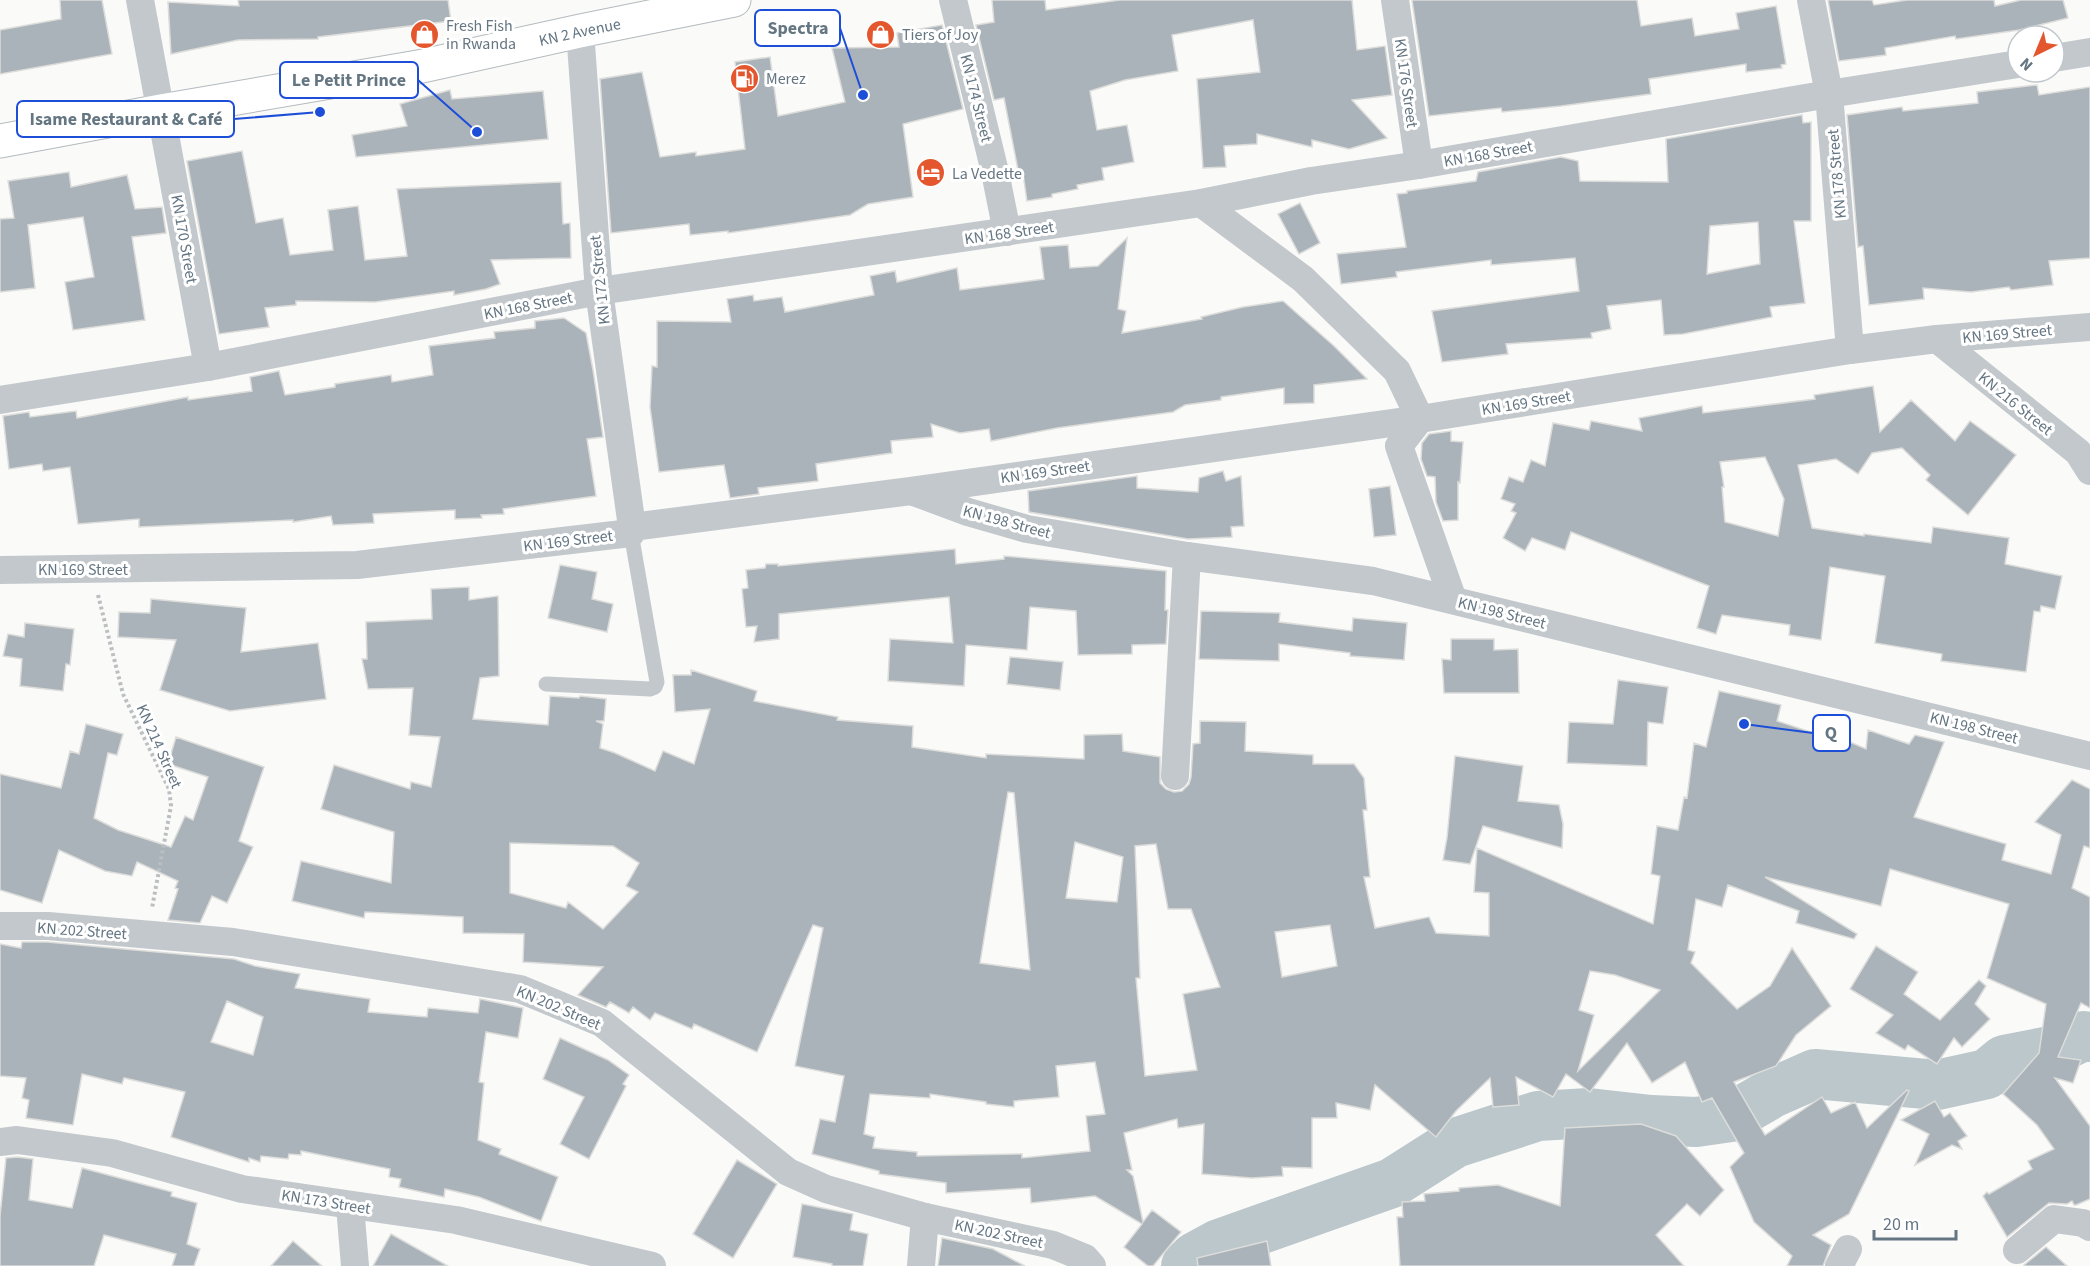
<svg xmlns="http://www.w3.org/2000/svg" width="2090" height="1266" font-family="'Source Sans 3',sans-serif">
<rect width="100%" height="100%" fill="#fafaf8"/>
<g fill="none" stroke-linecap="round" stroke-linejoin="round">
<polyline stroke="#bbc7cb" stroke-width="8" points="1471,1138 1481,1118"/>
<polyline stroke="#bbc7cb" stroke-width="50" points="1186,1266 1195,1257 1219,1244 1392,1183 1455,1143 1538,1116 1589,1113 1651,1120 1696,1122 1731,1117 1774,1092 1815,1074 1937,1085 1987,1074 2004,1060 2055,1050 2083,1036 2090,1037"/>
</g>
<g fill="#aab3b9" stroke="#dcdcda" stroke-width="1.5" fill-rule="evenodd">
<polygon points="60,0 102,0 112,54 0,74 0,30 61,19"/>
<polygon points="238,0 448,0 451,21 318,37 318,39 238,40 171,54 168,2 239,6"/>
<polygon points="992,0 1045,0 1046,10 1120,0 1352,0 1357,50 1385,46 1392,95 1352,100 1387,138 1349,149 1312,140 1312,147 1257,134 1257,144 1224,146 1226,167 1203,168 1197,79 1260,72 1253,20 1172,35 1178,71 1125,80 1090,91 1097,130 1127,125 1134,162 1102,168 1104,180 1077,185 1078,189 1052,194 1052,197 1027,201 1023,174 1019,175 1004,98 994,100 976,25 994,22"/>
<polygon points="1412,0 1637,0 1641,26 1692,18 1695,36 1739,29 1736,13 1776,6 1786,64 1781,65 1782,68 1746,72 1746,64 1649,79 1651,94 1561,106 1502,112 1501,108 1429,116"/>
<polygon points="1828,0 1872,0 1874,5 1907,0 1994,0 1995,6 2021,0 2063,0 2068,18 2019,30 1956,39 1955,36 1885,48 1886,55 1839,61"/>
<polygon points="942,25 963,109 903,124 913,197 868,204 850,215 728,233 728,231 690,235 689,224 611,233 600,79 642,72 660,157 696,152 696,156 745,149 735,62 770,57 778,116 845,102 832,48 899,47 897,33"/>
<polygon points="2037,85 2039,95 2090,87 2090,258 2049,261 2053,285 2011,290 2009,287 1971,292 1923,288 1924,299 1869,305 1863,246 1858,247 1847,115 1902,107 1903,111 1978,103 1977,92"/>
<polygon points="450,90 452,99 543,91 548,139 356,157 352,135 407,126 400,104"/>
<path d="M1802,115l1,8 8,-1v99h-17l11,82 -35,4 2,10 -89,17 -19,1 -3,-35 -54,6 4,23 -20,4 1,5 -86,6 2,10 -66,8 -10,-51 147,-20 -4,-33 -84,7v-5l-95,12 1,5 -56,7 -4,-30 69,-7 -9,-53 10,-1v-2l69,-10 2,-9 83,-15 17,4 2,20 88,1 -2,-43zM1758,222l2,42 -53,10 3,-48z"/>
<polygon points="242,151 256,223 283,218 290,255 333,250 328,210 358,206 365,260 407,256 397,189 561,182 563,224 570,223 571,258 491,260 500,284 486,289 454,295 454,291 375,302 296,301 296,305 265,308 269,327 219,334 187,161"/>
<polygon points="69,172 71,187 127,175 135,209 162,207 166,233 132,237 145,320 73,330 65,282 94,277 83,217 28,225 35,288 0,292 0,219 14,218 8,181"/>
<polygon points="1300,203 1320,243 1299,254 1278,214"/>
<polygon points="1127,238 1118,309 1126,311 1122,333 1202,319 1201,317 1243,307 1283,301 1334,346 1367,379 1314,385 1314,403 1284,404 1284,388 1221,397 1221,400 1185,405 1173,412 1057,428 991,441 989,429 960,433 931,424 933,437 891,441 892,453 816,464 818,481 758,488 759,494 730,498 724,465 659,472 650,407 652,366 657,367 657,321 731,322 727,299 753,295 754,301 782,297 785,312 874,295 870,276 895,271 897,282 957,268 960,290 1044,279 1040,247 1068,245 1070,268 1098,266"/>
<polygon points="564,318 586,333 593,370 603,437 587,439 596,496 503,509 504,514 481,515 482,518 455,519 455,510 373,514 374,523 333,525 331,516 293,522 293,520 139,527 139,519 78,524 70,467 43,471 42,464 9,469 3,416 29,412 30,417 76,411 77,418 188,397 188,400 252,391 250,377 279,371 285,395 335,387 335,384 391,375 392,382 433,375 429,346 495,338 494,332 535,328 535,321"/>
<path d="M1873,386l7,46 31,-32 44,41 15,-20 46,34 -48,60 -42,-35 4,-5 -28,-27 -30,5 -14,21 -22,-15 -38,6 14,63 52,8v-2l67,9 2,-16 76,11 -4,26 57,12 -7,33 -14,-3 -1,6 -6,-1 -8,61 -85,-11 1,-7 -67,-11 10,-67 -55,-9 -9,73 -32,-5 1,-10 -68,-10 -6,19 -19,-6 12,-42 -138,-54 -6,18 -33,-12 -7,13 -22,-13 13,-25 -5,-2 4,-7 -14,-5 8,-22 14,5 8,-22 14,6 8,-43 36,7 2,-9 51,10 -3,-13 63,-12 1,7 112,-14 -1,-4zM1765,457l19,42 -6,37 -53,-14 -3,-35h2l-4,-25z"/>
<polygon points="1451,431 1451,441 1463,442 1460,483 1458,482 1458,520 1443,521 1436,502 1435,477 1427,476 1421,459 1422,443 1429,434"/>
<polygon points="1223,471 1226,481 1241,476 1244,526 1231,527 1232,537 1188,539 1029,512 1028,491 1137,476 1137,488 1198,492 1199,478"/>
<polygon points="1390,486 1396,535 1374,537 1369,489"/>
<polygon points="955,549 956,564 1004,559 1004,556 1166,571 1165,610 1168,610 1166,644 1132,645 1132,654 1078,655 1076,611 1030,607 1027,650 966,645 964,686 888,681 890,639 953,643 949,597 779,614 779,639 754,642 757,626 746,627 742,589 748,588 746,570 765,568 766,564 778,564 778,566"/>
<polygon points="560,565 597,572 592,599 613,604 607,632 548,618"/>
<path d="M469,587v13l29,-4 1,80 -19,2 -7,41 75,6 2,-29 29,2 1,-2 26,3 -2,22h-8l7,3 -3,24 15,5 40,18 8,-20 31,13 16,-55 -35,3 -2,-37h18v-5l66,21 -3,10 84,16 -1,3 76,6 -1,21 74,11v-4l98,5v-24l38,-1 1,17 37,6v26l6,6 8,3 8,-1 7,-7 2,-7 2,-33 7,-1v-22l46,1 -1,29 68,4v9h41l10,14 3,32h-4l7,67h-6l11,51 54,-11 7,16 53,3v-43l-15,-1 3,-44 176,76 7,-48 -9,-2 6,-48 21,4 6,-33 3,1 7,-55 12,4 13,-56 62,14 -4,16 64,21 2,-3 23,10 2,-19 41,14 6,-9 29,7 -30,75 92,27 -4,16 49,14 10,-39 -26,-13 37,-42 18,9v59l-6,-2 -12,42 18,9v111l-9,-5 -23,54 23,3 -8,23 -18,-5 35,48v73l-14,6h-2l-2,-4 -5,3 -18,-1 -42,34 -24,-41 4,-4 2,2 43,-25 -4,-8 26,-12 -17,-24 -34,-31 36,-41 7,-49 -59,-26 22,-74 -119,-35 -9,37 -116,-29 92,57 -3,5 -58,-16 3,-12 -71,-26 -6,22 -26,-8 -8,51 7,2 -4,11 46,46 33,-23 22,-38 39,58 -35,29 -20,31 -42,16 31,53 57,-38 9,16 24,-11 12,26 40,-38 2,1 -60,123 -36,21 18,10 -8,21h-36l5,-10 -38,-34 -24,-55 14,-14 -32,-55 -10,4 -17,-40 -33,21 -25,-40 -37,49 -24,-18 -13,23 -37,-20 3,28 -26,2 -3,-29 -34,33 -20,26 -61,-52 -5,25 -34,-7 1,15h-25v50l-30,-1 1,9 -31,2 -50,-4 2,-50 -26,4 -1,-9 -53,14 8,37h-5l6,6 10,46 9,-12 29,22 -28,34h-5l-24,-19 18,-23 -47,-28 -64,7 -1,-15 -84,5v-10l-67,-9v-3l-67,-17 8,-35 15,3 9,-46 -49,-10 28,-138 -10,-3 -56,127 -63,-28 -2,5 -37,-16 -5,7 -17,-13 -4,6 -19,-11 -4,5 -28,-12 25,-28 -80,-5 1,-28 -61,-1v-16l-98,-5 -1,6 -72,-17 9,-40 90,22 3,-51 -73,-23 13,-44 76,24 1,-7 20,5 9,-50 -31,-2 4,-47 -45,1 -6,-30h5l-1,-37 66,-3 -1,-30zM1008,792l6,1 16,177 -50,-7zM1075,842l48,15 -6,45 -51,-4zM510,843l103,3 26,17 -13,23 12,6 -35,37 -35,-27 -2,6 -56,-15zM1156,844l12,65h23l29,78 -37,7 14,76 -52,6 -9,-98h4l-5,-132zM1330,925l7,41 -55,11 -7,-45zM1590,971l25,4 45,15 -82,81 16,-56 -15,-5zM1095,1062l10,52 -19,2 4,35 -68,7v-4l-105,2v-4l-44,-4 2,-11 -11,-3 6,-40 60,4v-4l56,8v2l28,3v-6l45,-4 -3,-31z"/>
<polygon points="151,599 246,608 241,652 318,643 326,699 230,711 160,690 176,640 118,637 119,612 150,613"/>
<polygon points="1201,611 1280,613 1279,622 1352,631 1353,618 1407,623 1404,660 1350,656 1350,653 1279,644 1279,661 1199,659"/>
<polygon points="25,623 74,629 70,665 66,664 63,691 20,686 22,659 3,656 8,634 24,637"/>
<polygon points="1451,639 1494,639 1494,650 1518,649 1519,693 1444,693 1442,659 1451,660"/>
<polygon points="1010,657 1063,662 1060,690 1007,684"/>
<polygon points="1618,680 1668,687 1663,724 1648,722 1647,766 1567,763 1569,722 1613,724"/>
<polygon points="86,724 123,734 117,755 108,753 94,818 118,830 171,847 185,816 193,820 208,777 168,764 176,737 264,767 239,841 253,847 227,903 212,896 200,923 168,920 178,889 175,888 178,881 137,862 132,876 105,871 59,850 42,903 0,890 0,774 61,788 70,751 79,754"/>
<polygon points="1455,756 1523,766 1518,801 1559,805 1563,824 1562,848 1483,826 1470,864 1443,860 1447,838"/>
<path d="M22,942h25l187,17 21,7 45,8 -5,14 75,11 -2,13 59,5 1,-9 50,5 2,-14 43,9 -5,30 -32,-6 -7,50 5,1 -6,57 23,9 -2,5 59,23 -17,44 -62,-24 -34,-8 -1,8 -45,-10 2,-8 -12,-2 1,-8 -89,-18v4l-12,-1 -1,5 -27,-3 -1,6 -11,-4v4l-78,-25 14,-45 -61,-14 -2,6 -40,-10 -9,51 -47,-7 3,-18 -7,-2 4,-20 -26,-2v-132l21,4zM227,1001l36,16 -10,38 -42,-13z"/>
<polygon points="1876,946 1918,972 1904,994 1940,1020 1979,980 1986,986 1975,1004 1990,1019 1962,1047 1954,1038 1937,1064 1908,1045 1905,1050 1876,1033 1893,1015 1850,989"/>
<polygon points="560,1038 608,1060 629,1075 623,1084 626,1086 589,1159 560,1144 584,1097 543,1079"/>
<polygon points="1935,1101 1944,1117 1950,1113 1967,1136 1958,1141 1962,1149 1952,1145 1915,1165 1929,1134 1901,1120"/>
<polygon points="1641,1124 1676,1136 1724,1190 1700,1216 1687,1204 1656,1235 1684,1266 1400,1266 1397,1217 1403,1217 1402,1202 1425,1201 1424,1194 1459,1191 1459,1188 1498,1185 1560,1206 1565,1128"/>
<polygon points="17,1157 33,1159 29,1200 72,1208 82,1168 172,1192 171,1196 197,1203 187,1244 200,1249 194,1266 172,1266 176,1254 104,1235 94,1266 0,1266 0,1216 6,1158"/>
<polygon points="737,1160 777,1184 733,1258 693,1234"/>
<polygon points="802,1204 853,1214 850,1230 868,1234 863,1266 832,1266 832,1264 793,1257"/>
<polygon points="391,1234 448,1266 373,1266"/>
<polygon points="942,1238 993,1249 1025,1266 938,1266"/>
<polygon points="293,1241 322,1266 271,1266"/>
<polygon points="1267,1241 1271,1266 1198,1266 1197,1258"/>
<polygon points="2046,1247 2067,1266 2024,1266 2024,1265"/>
</g>
<g fill="none" stroke-linecap="round" stroke-linejoin="round">
<defs>
<g id="secondary">
<path id="s1" d="M0,141l161,-30 257,-44 162,-36 154,-31"/>
</g>
</defs>
<use href="#secondary" stroke="#b3babf" stroke-width="35"/>
<polyline stroke="#bbbfc2" stroke-width="4" stroke-dasharray="3 3" stroke-linecap="butt" points="98,595 123,694 169,789 171,806 152,908"/>
<polyline stroke="#c3c8cc" stroke-width="15" points="546,684 650,689 655,687 657,682 631,533"/>
<g stroke="#c3c8cc" stroke-width="28">
<polyline points="140,0 208,367"/>
<polyline points="953,0 995,172 1007,232"/>
<polyline points="1395,0 1419,165"/>
<polyline points="1811,0 1829,94 1850,350"/>
<polyline points="580,31 599,291 632,527"/>
<polyline points="2054,58 2090,52"/>
<polyline points="1201,203 1303,279 1397,371 1420,419 1399,446 1453,600"/>
<polyline points="1937,339 2078,452 2090,471"/>
<polyline points="0,400 208,367 599,291 1201,203 1311,181 1419,165 1829,94 2018,64"/>
<polyline points="914,492 968,512 1027,529 1187,556 1373,581 2090,756"/>
<polyline points="0,570 357,565 631,533 632,527 911,491 1420,419 1850,350 1937,339 2090,327"/>
<polyline points="1175,776 1187,556"/>
<polyline points="0,926 48,926 233,942 520,989 602,1023 788,1172 826,1189 925,1217 1053,1245 1085,1258 1092,1266"/>
<polyline points="0,1142 17,1140 112,1153 242,1189 456,1220 652,1266"/>
<polyline points="350,1206 355,1266"/>
<polyline points="2017,1250 2054,1219 2083,1223 2090,1227"/>
<polyline points="921,1266 925,1217"/>
<polyline points="1839,1266 1848,1249"/>
</g>
<use href="#secondary" stroke="#fff" stroke-width="33"/>
</g>
<defs>
<symbol id="shop-disc" viewBox="-11 -11 22 22"><circle r="9.5" fill="#e4572e" stroke="#fff"/><path d="M-5-2.5h2.3a2.7 3.5 0 0 1 5.4 0H5L5.5 6h-11ZM-1.5-2.5h3a1.5 2.3 0 0 0-3 0Z" fill="#fff"/></symbol>
<symbol id="fuel-disc" viewBox="-11 -11 22 22"><circle r="9.5" fill="#e4572e" stroke="#fff"/><path d="M-5.5-6h7V0h2V4h1.3V-2.5L3-4.5l.8-.8L6-3V5H2.5V1h-1V6h-7ZM-4.2-4.7v3.2H.2V-4.7Z" fill="#fff"/></symbol>
<symbol id="hotel-disc" viewBox="-11 -11 22 22"><circle r="9.5" fill="#e4572e" stroke="#fff"/><path d="M-6-4.5h1.5V1H6V5H4.5V3h-9V5H-6ZM-4 0a1.8 1.8 0 1 1 3.6 0ZM.5 0V-2.5h3Q6-2.5 6 0Z" fill="#fff"/></symbol>
</defs>
<g fill-rule="evenodd">
<use href="#shop-disc" x="408" y="18" width="33" height="33"/>
<use href="#shop-disc" x="864" y="18" width="33" height="33"/>
<use href="#fuel-disc" x="728" y="62" width="33" height="33"/>
<use href="#hotel-disc" x="914" y="156" width="33" height="33"/>
</g>
<g text-anchor="middle" stroke-width="6" stroke-linejoin="round" paint-order="stroke">
<g font-size="16" fill="#657683" stroke="#fff" text-anchor="start">
<text x="446" y="31">Fresh Fish<tspan x="446" dy="18">in Rwanda</tspan></text>
<text x="902" y="40">Tiers of Joy</text>
<text x="766" y="84">Merez</text>
<text x="952" y="179">La Vedette</text>
</g>
<g font-size="16" fill="#657683" stroke="#fff">
<text dy="6" stroke="none"><textPath href="#s1" startOffset="590">KN 2 Avenue</textPath></text>
<text transform="translate(1407 83) rotate(82)" y="6">KN 176 Street</text>
<text transform="translate(977 98) rotate(76)" y="6">KN 174 Street</text>
<text transform="translate(1488 153) rotate(-10)" y="6">KN 168 Street</text>
<text transform="translate(1836 174) rotate(-95)" y="6">KN 178 Street</text>
<text transform="translate(1009 232) rotate(-8)" y="6">KN 168 Street</text>
<text transform="translate(185 239) rotate(80)" y="6">KN 170 Street</text>
<text transform="translate(599 280) rotate(-96)" y="6">KN 172 Street</text>
<text transform="translate(528 305) rotate(-11)" y="6">KN 168 Street</text>
<text transform="translate(2007 333) rotate(-5)" y="6">KN 169 Street</text>
<text transform="translate(1526 402) rotate(-9)" y="6">KN 169 Street</text>
<text transform="translate(2016 403) rotate(39)" y="6">KN 216 Street</text>
<text transform="translate(1045 471) rotate(-8)" y="6">KN 169 Street</text>
<text transform="translate(1007 521) rotate(15)" y="6">KN 198 Street</text>
<text transform="translate(568 540) rotate(-7)" y="6">KN 169 Street</text>
<text x="83" y="575">KN 169 Street</text>
<text transform="translate(1502 612) rotate(14)" y="6">KN 198 Street</text>
<text transform="translate(1974 727) rotate(14)" y="6">KN 198 Street</text>
<text transform="translate(160 746) rotate(66)" y="6">KN 214 Street</text>
<text transform="translate(82 930) rotate(4)" y="6">KN 202 Street</text>
<text transform="translate(559 1007) rotate(23)" y="6">KN 202 Street</text>
<text transform="translate(326 1201) rotate(9)" y="6">KN 173 Street</text>
<text transform="translate(999 1233) rotate(12)" y="6">KN 202 Street</text>
</g>
</g>
<path fill="none" stroke="#1d4ed8" stroke-width="2" d="M863 95L840 28M477 132L418 80M320 112L234 119M1744 724L1813 733"/>
<g fill="#1d4ed8" stroke="#fff" stroke-width="2">
<circle cx="863" cy="95" r="6"/>
<circle cx="477" cy="132" r="6"/>
<circle cx="320" cy="112" r="6"/>
<circle cx="1744" cy="724" r="6"/>
</g>
<g fill="#fff" stroke="#1d4ed8" stroke-width="2">
<rect x="755" y="10" width="85" height="36" rx="6"/>
<rect x="280" y="62" width="138" height="36" rx="6"/>
<rect x="17" y="101" width="217" height="36" rx="6"/>
<rect x="1813" y="715" width="37" height="36" rx="6"/>
</g>
<g font-size="18" text-anchor="middle" font-weight="bold" fill="#657683">
<text x="798" y="34">Spectra</text>
<text x="349" y="86">Le Petit Prince</text>
<text x="126" y="125">Isame Restaurant &amp; Café</text>
<text x="1831" y="739">Q</text>
</g>
<g transform="translate(2036 54) rotate(223)"><circle r="28" fill="#ffffff" stroke="#c1c8cd" stroke-width="1.5"/>
<path d="M0-4.5L10 22L0 15L-10 22Z" fill="#e4572e"/>
<text y="-9" font-size="16" font-weight="bold" text-anchor="middle" fill="#657683">N</text>
</g>
<path d="M1874 1230v9h82v-9" fill="none" stroke="#657683" stroke-width="3"/>
<text x="1883" y="1230" font-size="18" fill="#657683" stroke="#ffffff" stroke-width="4.5" paint-order="stroke">20 m</text>
</svg>
